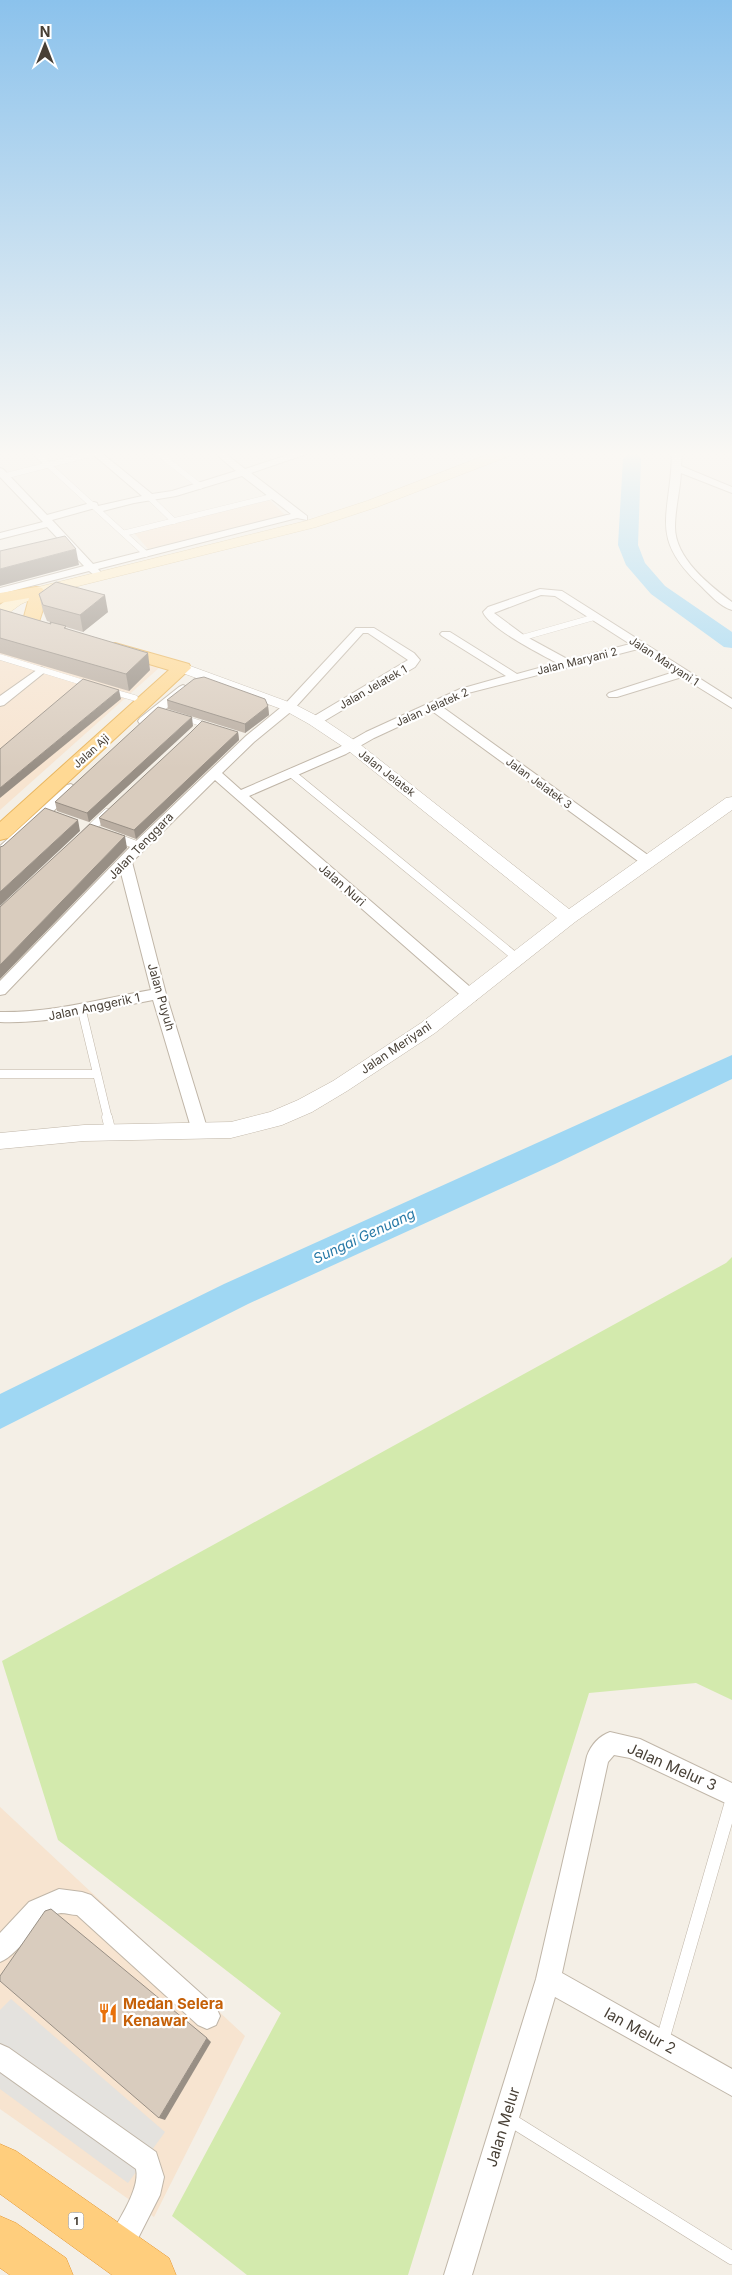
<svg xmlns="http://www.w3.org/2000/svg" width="732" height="2275" font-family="Inter,sans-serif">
<rect width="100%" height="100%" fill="#f4efe6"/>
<g fill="#f7e4d0">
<polygon points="270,500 285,515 148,549 134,533"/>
<polygon points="0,620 160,667 0,810"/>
<polygon points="0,1807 245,2036 154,2217 0,2109"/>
</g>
<polygon fill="#d3eaad" points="732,1257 732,1700 696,1683 589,1693 408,2275 247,2275 172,2216 281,2013 58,1840 2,1661 726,1263"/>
<polygon fill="#e4e2de" points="11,1999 165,2132 128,2183 0,2089 0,2010"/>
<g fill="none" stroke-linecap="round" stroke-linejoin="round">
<g fill="#9fd7f3" fill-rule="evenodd">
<polygon points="632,454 638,455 641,459 638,545 645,563 665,586 732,632 732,648 724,647 651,594 626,565 618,545 623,459 626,455"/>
<polygon points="732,1055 732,1079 555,1164 248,1304 0,1429 0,1394 224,1284"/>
</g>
<defs>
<g id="service-far3">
<polyline points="32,450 146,554"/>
<polyline points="154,450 200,486"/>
<polyline points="5,476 95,453"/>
<polyline points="150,498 174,521"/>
<polyline points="125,533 274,496"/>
<polyline points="521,638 595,617"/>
<polyline points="0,657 91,685"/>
<polyline points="110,691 135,698"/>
<polyline points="181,717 209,726"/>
</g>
<g id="service-far2">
<polyline points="291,773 517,958"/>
<polyline points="86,833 107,813"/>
<polyline points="115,837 139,846"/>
<polyline points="82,1011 108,1119"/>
<polyline points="0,1074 96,1074"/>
</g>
<polyline id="service-far1" points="107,1117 111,1133"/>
<g id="service">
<polyline points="662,2042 732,1800"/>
<polyline points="509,2119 732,2258"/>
</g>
<g id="minor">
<path d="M88,450h10l54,44 20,-3 64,-20 -25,-21h10l24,19 58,-19h15l-67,23 56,43v4l-10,-2 -199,51 5,6 -5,3 -9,-7 -89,23v-6l84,-22 -37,-39 -47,12v-6l43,-11 -43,-45v-9l3,1 44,46 47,-13 3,1 1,3 44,-10zM242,476l49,38 -198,50 -41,-44 43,-12 1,3 3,1 35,-9 42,-7z"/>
<path d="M672,450h10l-1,16 51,21v6l-51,-20c-1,18 -6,36 -6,54 0,31 34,58 57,75v8c-11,-3 -22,-15 -30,-23 -56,-51 -30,-72 -30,-137z"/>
<path d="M540,589l22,2 170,108v9l-50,-31 -65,20h-8l-2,-2 2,-2 65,-21 -36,-23 -170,44 -27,13 211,152 2,3 -2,3h-10l-210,-153 -58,27 -28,16 -97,42 227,196 2,4 -2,4h-10l-251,-220 -83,82 34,132 42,137 -2,4 -6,2 -6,-2 -2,-4 -39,-131c-51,9 -100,24 -153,22v-10c52,1 100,-13 151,-22l-30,-117 -116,121 -5,1v-14l134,-138 112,-107 39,-32 71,-76h18l40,25 6,7 -5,7 -96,57h-8l-2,-3 2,-3 97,-58 -40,-27h-5l-70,77 -39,32 -32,31 19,17 97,-42 28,-16 94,-43 46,-13 -64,-40 -2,-2 2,-2h8l67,42 40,-11c-17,-9 -68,-35 -74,-51l5,-5zM541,595l14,1 75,48 -61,16 -44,-24 -31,-23z"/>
<polygon points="41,667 47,670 45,672 4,705 0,706 0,696"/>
<polygon points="183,685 187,687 189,689 187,691 148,724 140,724 138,721 140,718 179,687"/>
<polygon points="71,784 77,788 75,791 5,856 0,857 0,846 67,785"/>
<path d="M610,1732l30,7 92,44v23l-102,-48 -16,-3 -6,7 -46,211 170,96v27l-177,-99 -83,278h-28l92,-296 51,-223c4,-11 12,-20 23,-24z"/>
<path d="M59,1889l23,3 9,3 125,112 4,9 -4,9 -9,4 -9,-4 -121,-110c-5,0 -11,-2 -16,-2 -22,2 -39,40 -61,49v-29l29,-31z"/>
<path d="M0,2044l9,4 147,104 8,25 -4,18 -32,63 -10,4 -10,-4 -4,-10c9,-21 37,-57 32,-79l-136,-97z"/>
</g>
<polygon id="tertiary" points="182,663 294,704 321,718 357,742 569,909 726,798 732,797 732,810 575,922 435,1033 347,1091 312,1112 282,1125 231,1138 84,1141 0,1149 0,1133 84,1125 231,1122 270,1112 298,1100 333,1081 421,1023 557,918 345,748 309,724 284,710 177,671 174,668 177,665"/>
<polygon id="secondary" points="499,450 518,450 517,453 377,507 316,527 42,595 21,604 6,615 0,617 0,605 9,598 30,589 306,521 367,501"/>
<g id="primary">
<polygon points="36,587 42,588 45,592 41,596 46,600 37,628 25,628 22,624 29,598 0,603 0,593"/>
<polygon points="115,643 189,664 191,668 8,838 0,840 0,822 169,670 109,652 106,648 109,644"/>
</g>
<g id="trunk">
<polygon points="0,2144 16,2151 169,2258 176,2275 112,2275 0,2194"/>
<polygon points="0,2216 16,2223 66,2258 73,2275 10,2275 0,2268"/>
</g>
</defs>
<use href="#service-far3" stroke="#c0b6a8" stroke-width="6"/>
<use href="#service-far2" stroke="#c0b6a8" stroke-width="9"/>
<use href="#service-far1" stroke="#c0b6a8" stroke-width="11"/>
<use href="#service" stroke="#c0b6a8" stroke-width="14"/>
<use href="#minor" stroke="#c0b6a8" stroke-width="2"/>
<use href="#tertiary" stroke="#c0b6a8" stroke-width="1"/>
<use href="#secondary" stroke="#d6c094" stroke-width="1"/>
<use href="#primary" stroke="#e9b65f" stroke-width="2"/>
<use href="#trunk" stroke="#e49630" stroke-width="1"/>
<use href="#service-far3" stroke="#fff" stroke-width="5.5"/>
<use href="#service-far2" stroke="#fff" stroke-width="8"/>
<use href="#service-far1" stroke="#fff" stroke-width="10"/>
<use href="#service" stroke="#fff" stroke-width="13"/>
<use href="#minor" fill="#fff" fill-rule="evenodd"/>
<use href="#tertiary" fill="#fff" fill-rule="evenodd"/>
<use href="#secondary" fill="#ffedc5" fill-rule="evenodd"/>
<use href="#primary" fill="#ffd994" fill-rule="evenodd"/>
<use href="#trunk" fill="#ffce7d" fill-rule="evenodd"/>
</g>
<g fill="#bbafa3">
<polygon points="39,594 108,612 83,632 66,627 66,628 150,670 129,691 0,653 0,609 50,624 50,622 47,621 43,611"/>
<polygon points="167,700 268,706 269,715 245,733 168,709"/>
<polygon points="193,726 89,822 57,811 55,802"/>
<polygon points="238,732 239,740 136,839 101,826 99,818"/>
</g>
<g fill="#988f85">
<polygon points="76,549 79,565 0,586 0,569"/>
<polygon points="105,595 108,612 83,632 80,615"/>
<polygon points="148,653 150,670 129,691 126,674"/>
<polygon points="119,690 121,699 0,798 0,788"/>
<polygon points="268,706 269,715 245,733 245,724"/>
<polygon points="192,717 193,726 89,822 87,813"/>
<polygon points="238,732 239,740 136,839 134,830"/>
<polygon points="78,820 80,831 0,906 0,892"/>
<polygon points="125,836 127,848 0,979 0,965"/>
<polygon points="207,2038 211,2042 165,2120 159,2118"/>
</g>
<g fill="#d9ccbe" stroke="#988f85">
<polygon points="65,536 76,549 0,569 0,551"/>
<polygon points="56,582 105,595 80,615 43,605 39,594"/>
<polygon points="0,609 51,624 50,622 66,626 64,628 148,653 126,674 0,638"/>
<polygon points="204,677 265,699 268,706 245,724 167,700 194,679"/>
<polygon points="83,679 119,690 0,788 0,749"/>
<polygon points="158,707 192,717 87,813 55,802"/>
<polygon points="202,721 238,732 134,830 99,818 190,733"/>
<polygon points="45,808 78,820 0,892 0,847 3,846"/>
<polygon points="90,824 125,836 0,965 0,907"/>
<polygon points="51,1909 207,2038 159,2118 0,1981 0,1976 45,1911"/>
</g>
<linearGradient id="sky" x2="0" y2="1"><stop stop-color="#8bc2ec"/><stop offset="0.59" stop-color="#faf8f4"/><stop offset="1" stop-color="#faf8f4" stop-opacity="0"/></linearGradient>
<rect width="732" height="769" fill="url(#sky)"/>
<defs>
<symbol id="restaurant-bare" viewBox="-9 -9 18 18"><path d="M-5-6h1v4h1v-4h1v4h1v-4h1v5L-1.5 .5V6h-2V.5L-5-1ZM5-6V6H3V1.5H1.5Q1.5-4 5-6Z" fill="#e8710a" stroke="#fff" stroke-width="2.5" paint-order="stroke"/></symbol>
</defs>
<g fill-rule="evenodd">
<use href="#restaurant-bare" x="94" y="1999" width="28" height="28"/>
</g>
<g text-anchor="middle" stroke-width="4.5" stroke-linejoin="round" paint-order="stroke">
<g font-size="11" fill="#473f35" stroke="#fff">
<text transform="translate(577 661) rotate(-14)" y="4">Jalan Maryani 2</text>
<text transform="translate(664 661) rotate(33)" y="4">Jalan Maryani 1</text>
<text transform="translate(373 687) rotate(-30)" y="4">Jalan Jelatek 1</text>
<text transform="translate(432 707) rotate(-24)" y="4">Jalan Jelatek 2</text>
<text transform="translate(91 751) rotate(-42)" y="4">Jalan Aji</text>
<text transform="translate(387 773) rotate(38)" y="4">Jalan Jelatek</text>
<text transform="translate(539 783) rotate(36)" y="4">Jalan Jelatek 3</text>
</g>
<rect fill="#fff" stroke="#7e7972" stroke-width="1" x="68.5" y="2212.5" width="15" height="17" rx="4"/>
<g font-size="11" font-weight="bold" fill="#473f35">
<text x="76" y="2225">1</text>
</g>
<g font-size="12" fill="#473f35" stroke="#fff">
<text transform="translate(141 846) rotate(-46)" y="4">Jalan Tenggara</text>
<text transform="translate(342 885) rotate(41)" y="4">Jalan Nuri</text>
<text transform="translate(161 997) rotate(74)" y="4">Jalan Puyuh</text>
<text transform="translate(94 1007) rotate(-12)" y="4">Jalan Anggerik 1</text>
<text transform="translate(396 1048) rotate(-34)" y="4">Jalan Meriyani</text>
</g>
<g font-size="14" font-style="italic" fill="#2779a7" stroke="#fff">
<text transform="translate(364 1236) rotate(-25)" y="5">Sungai Genuang</text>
</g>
<g font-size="15" fill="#473f35" stroke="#fff">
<text transform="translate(672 1767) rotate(24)" y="5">Jalan Melur 3</text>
<text transform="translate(640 2031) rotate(29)" y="5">lan Melur 2</text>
<text transform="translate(503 2127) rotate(-73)" y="5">Jalan Melur</text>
</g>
<g font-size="15" font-weight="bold" fill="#c56008" stroke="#fff" text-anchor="start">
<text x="123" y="2009">Medan Selera<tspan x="123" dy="17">Kenawar</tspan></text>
</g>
</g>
<g transform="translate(45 45)" stroke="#ffffff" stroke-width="4" paint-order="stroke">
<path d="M0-4L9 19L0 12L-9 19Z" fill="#473f35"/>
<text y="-8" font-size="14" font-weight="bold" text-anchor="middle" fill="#473f35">N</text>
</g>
</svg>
